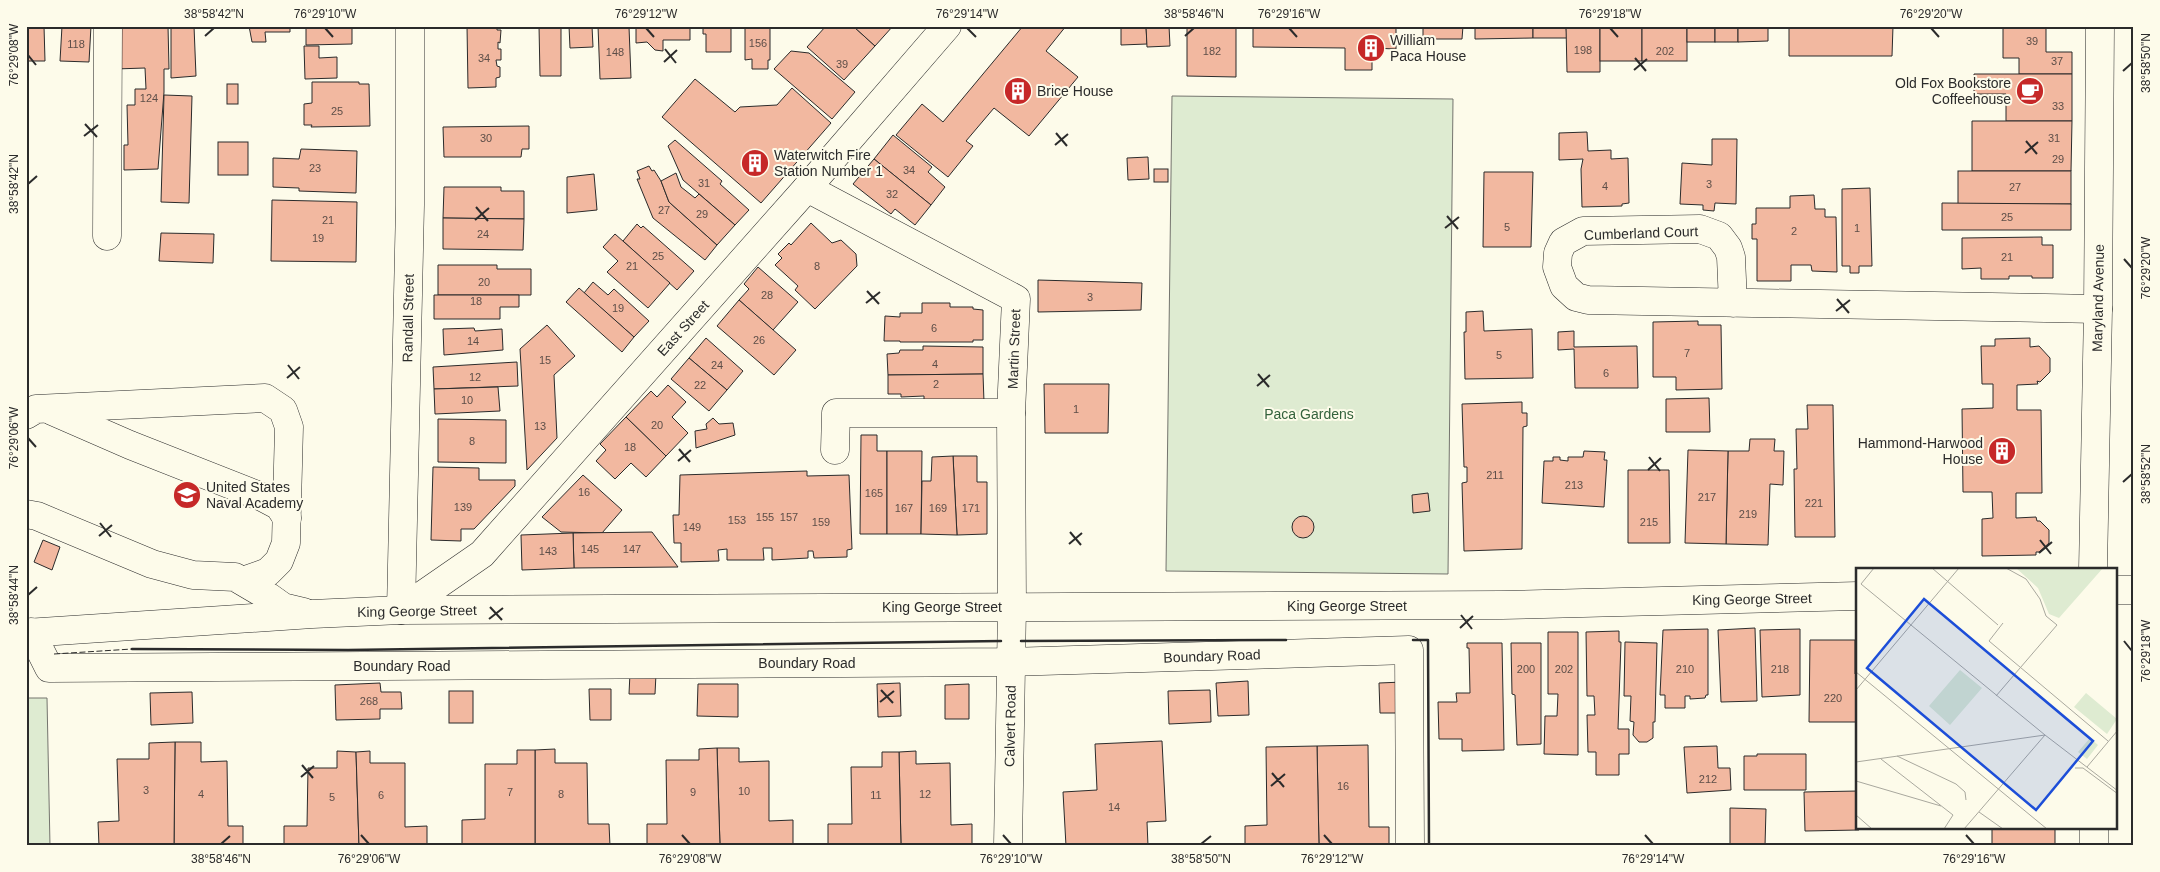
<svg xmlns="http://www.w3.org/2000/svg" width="2160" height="872" font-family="Arial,sans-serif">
<rect width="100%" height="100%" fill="#fdfbea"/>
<g fill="#deebd1" stroke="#74746e">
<polygon points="1172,96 1453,99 1448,574 1166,571"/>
<polygon points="26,698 47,698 50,846 26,846"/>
</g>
<g fill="#f2b8a0" stroke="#2b2b2b">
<polygon points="26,26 44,26 45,61 26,61"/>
<polygon points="62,26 91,26 89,62 60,61"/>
<polygon points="115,26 168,26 169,69 164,69 164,92 158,169 124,170 124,145 128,145 127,105 135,105 135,89 146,89 145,68 115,69"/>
<polygon points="171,26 194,26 196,76 171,78"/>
<polygon points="249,26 290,26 290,32 265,32 266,42 252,42"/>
<polygon points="306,26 352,26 352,44 306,45"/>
<polygon points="467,26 497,26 497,30 501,30 500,43 498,42 498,49 501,49 501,60 496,60 497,66 500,67 500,77 496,78 496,87 468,88"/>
<polygon points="539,26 561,26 561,76 540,76"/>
<polygon points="569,26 592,26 593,47 570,48"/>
<polygon points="598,26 631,26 629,27 631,78 600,79"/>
<polygon points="636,26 690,26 690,40 663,40 663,51 655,50 647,42 636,43"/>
<polygon points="703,26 731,26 731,52 706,52 706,34 703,34"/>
<polygon points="745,26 770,26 770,60 768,60 768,69 752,69 752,59 745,60"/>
<polygon points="826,26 853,26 875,46 844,80 807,47"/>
<polygon points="853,26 893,26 875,46"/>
<polygon points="1023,26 1066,26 1046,51 1078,77 1029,136 994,108 966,141 973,146 948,177 896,135 922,104 943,122"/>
<polygon points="1121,26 1146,26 1147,44 1121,45"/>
<polygon points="1146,26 1169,26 1170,46 1147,47"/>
<polygon points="1187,26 1236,26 1236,77 1187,76"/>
<polygon points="1253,26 1396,26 1396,49 1372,48 1372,70 1345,70 1345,48 1253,47"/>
<polygon points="1423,26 1463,26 1462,39 1423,39"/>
<polygon points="1475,26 1533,26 1533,38 1475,39"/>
<polygon points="1533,26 1566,26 1567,38 1533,38"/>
<polygon points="1566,26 1600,26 1600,72 1567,72"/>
<rect x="1600" y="26" width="42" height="35"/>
<rect x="1642" y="26" width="45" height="35"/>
<rect x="1687" y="26" width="28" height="16"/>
<rect x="1715" y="26" width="23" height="16"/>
<polygon points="1738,26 1768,26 1768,41 1738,42"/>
<polygon points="1789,26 1893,26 1892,56 1789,56"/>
<polygon points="1949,26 2075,26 2075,27 1949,28"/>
<polygon points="2003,27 2046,28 2046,52 2072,52 2072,74 2019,74 2019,58 2003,58"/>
<polygon points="304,46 319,46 319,58 337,57 337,78 305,79"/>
<polygon points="791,51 809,53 855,92 832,119 774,69"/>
<polygon points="1974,74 2072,74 2072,121 2006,121 2006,94 1974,94"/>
<polygon points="695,79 735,112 740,107 777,105 792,88 831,123 761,203 662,117"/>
<polygon points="312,82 359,82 359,84 369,84 370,126 311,127 312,125 304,125 304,104 312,103"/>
<rect x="227" y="84" width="11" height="20"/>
<polygon points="164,95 192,96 189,203 161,202"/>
<polygon points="1972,121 2072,121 2071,171 1972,171"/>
<polygon points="529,126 529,149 522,149 521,157 444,157 443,127"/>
<polygon points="1587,132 1588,151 1611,150 1611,159 1628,158 1629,203 1622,204 1622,206 1582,207 1581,169 1583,159 1559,160 1559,133"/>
<polygon points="893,135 932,167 928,172 945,187 931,205 874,159"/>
<polygon points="1712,139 1737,139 1736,204 1715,203 1714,211 1703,210 1703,205 1680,204 1682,163 1712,165"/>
<polygon points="675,140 722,181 720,184 749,210 735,225 683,180 668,146"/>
<rect x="218" y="142" width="30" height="33"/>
<polygon points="301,149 357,151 356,193 299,191 299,188 273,187 273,158 299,159"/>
<polygon points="1148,157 1149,179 1128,180 1127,158"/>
<polygon points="874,159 931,205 915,225 895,209 891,214 853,184"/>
<polygon points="649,166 652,171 654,170 661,181 669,202 717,245 705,260 653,218 637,179 640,179 637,171"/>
<rect x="1154" y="169" width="14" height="13"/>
<rect x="1958" y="171" width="113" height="33"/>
<polygon points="1484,172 1533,172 1531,247 1483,247"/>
<polygon points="676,173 681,187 695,198 699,194 735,225 717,245 669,202 661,181"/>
<polygon points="594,174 597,210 567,213 567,177"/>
<polygon points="444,187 501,187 501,191 524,191 524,219 443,218"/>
<polygon points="1870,188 1872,266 1859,266 1859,273 1850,273 1850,266 1842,266 1842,189"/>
<polygon points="1814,195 1815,209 1825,209 1825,217 1836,217 1837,272 1812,271 1811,265 1791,265 1791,281 1757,281 1757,239 1752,239 1752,224 1756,224 1756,208 1790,208 1790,196"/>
<polygon points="272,200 357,202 356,262 271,261"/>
<polygon points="1942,203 2071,204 2071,230 1942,230"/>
<polygon points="443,218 524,219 523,250 443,249"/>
<polygon points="811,223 832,243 841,240 856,254 857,266 815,309 795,290 798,286 775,265 782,258 778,254 789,243 791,245"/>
<polygon points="637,224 641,228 643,226 694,271 677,290 623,241"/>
<polygon points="161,233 214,234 213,263 159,261"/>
<polygon points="615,234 670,283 648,308 607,272 618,261 603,247"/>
<polygon points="2042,237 2042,245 2053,245 2053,278 2032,278 2032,276 2009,276 2009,279 1981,279 1981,268 1962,269 1962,238"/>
<polygon points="438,265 497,265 497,269 531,269 531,295 438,295"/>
<polygon points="758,267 798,302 773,330 739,300 749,289 744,284"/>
<polygon points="1038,280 1142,283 1141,310 1038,312"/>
<polygon points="593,282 608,295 614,289 649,321 634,337 584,293"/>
<polygon points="579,288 634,337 622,352 566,302"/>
<polygon points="434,295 519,295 519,307 500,307 500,319 434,319"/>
<polygon points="739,300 796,350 774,375 717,326"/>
<polygon points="922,303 950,303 950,307 973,307 973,309 983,310 983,340 973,340 973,342 900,342 900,341 884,341 885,316 900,317 900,313 922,313"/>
<polygon points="1483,311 1484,331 1532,329 1533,378 1465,379 1464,332 1466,332 1466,312"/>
<polygon points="1698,321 1698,325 1721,325 1722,389 1676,390 1676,377 1653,377 1653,322"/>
<polygon points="547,325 575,356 554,375 557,438 527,470 520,349"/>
<polygon points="474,328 475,331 502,329 503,350 444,355 443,329"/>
<polygon points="1574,331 1574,347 1637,346 1638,388 1575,388 1574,349 1558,350 1558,332"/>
<polygon points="706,338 743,371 727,390 689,358"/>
<polygon points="2030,338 2030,347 2039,346 2050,358 2050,372 2040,382 2037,381 2038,384 2017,385 2017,410 2041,410 2042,493 2016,493 2016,518 2036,517 2037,521 2040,521 2049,530 2049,543 2039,552 2036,552 2036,555 1982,556 1982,519 1993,518 1992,492 1963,492 1962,409 1993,408 1993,384 1982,384 1981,346 1995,346 1995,339"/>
<polygon points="923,346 983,347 983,374 888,375 887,354 899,353 900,350 923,350"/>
<polygon points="689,358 727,390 709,411 671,379"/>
<polygon points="517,362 518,386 434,389 433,367"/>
<polygon points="983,374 984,402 924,401 924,396 901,397 901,394 888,394 888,375"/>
<polygon points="1044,384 1109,384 1108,433 1045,433"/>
<polygon points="668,385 686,402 672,417 688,433 666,456 626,417 651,391 657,397"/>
<polygon points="498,387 500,411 435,414 434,389"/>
<polygon points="1709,398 1710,432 1666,432 1666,399"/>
<polygon points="1522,402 1522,413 1527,413 1527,426 1523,427 1522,549 1464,551 1462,483 1467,482 1467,467 1464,467 1462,404"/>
<polygon points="1807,405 1833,405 1835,537 1795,537 1794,469 1797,469 1796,429 1808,429"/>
<polygon points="626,417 666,456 646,477 631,463 615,479 596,461 606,450 600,444"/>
<polygon points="713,418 719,424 733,423 735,435 696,448 695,431 707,429 706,424"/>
<polygon points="438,419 506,420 506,463 438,462"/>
<polygon points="861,435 877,435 877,451 887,451 887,534 860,534"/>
<polygon points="1750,439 1775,439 1774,451 1784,451 1783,485 1770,484 1768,545 1726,544 1728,451 1749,451"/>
<polygon points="1688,450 1728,451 1726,544 1685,543"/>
<polygon points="887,451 922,451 921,534 887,534"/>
<polygon points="1584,451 1605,452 1604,460 1607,460 1604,507 1542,503 1544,461 1553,461 1553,457 1560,457 1560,460 1568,461 1568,457 1583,457"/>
<polygon points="953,456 977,456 977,482 987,482 987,534 957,535"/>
<polygon points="953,456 957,535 921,534 922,481 931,481 932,457"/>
<polygon points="433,467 479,468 479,480 515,480 515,486 474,529 461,529 461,541 431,540"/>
<polygon points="1628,470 1669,470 1670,543 1628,543"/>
<polygon points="807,471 807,476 849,475 852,549 847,550 847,557 814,558 813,551 808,551 808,558 772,560 772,548 763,548 764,560 727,560 727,549 718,550 719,561 681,562 681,543 674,543 673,515 679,515 680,475"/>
<polygon points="583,475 622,510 602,533 561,532 542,517"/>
<polygon points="1428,493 1430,511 1413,513 1412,495"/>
<circle cx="1303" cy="527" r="11"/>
<polygon points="652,532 678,567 574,568 573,533"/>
<polygon points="573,533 574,568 522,570 521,535"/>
<polygon points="43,540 60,547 52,570 34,562"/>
<polygon points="1755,628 1757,701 1721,702 1718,630"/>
<polygon points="1708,629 1708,695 1706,695 1705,698 1690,699 1690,696 1685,696 1685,708 1665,708 1665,695 1660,695 1663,630"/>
<polygon points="1800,629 1800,695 1762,697 1760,630"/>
<polygon points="1619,631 1619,642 1621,642 1618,729 1629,729 1629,754 1619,754 1619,775 1596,775 1596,752 1588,752 1587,715 1595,715 1594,696 1587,696 1586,632"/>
<polygon points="1548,632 1578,632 1578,755 1544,754 1545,716 1557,716 1558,694 1548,694"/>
<polygon points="1810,640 1855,640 1855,674 1858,674 1858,722 1809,722"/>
<polygon points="1625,642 1657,643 1655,722 1653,722 1653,738 1647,742 1639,742 1633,735 1634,722 1630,721 1631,696 1624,696"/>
<polygon points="1467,643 1502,643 1504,750 1462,751 1462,739 1439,739 1438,702 1457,702 1456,693 1470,693 1469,648 1467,648"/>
<polygon points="1511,643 1541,643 1541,744 1517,745 1515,695 1512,694"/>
<polygon points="630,673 656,674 655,694 629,694"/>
<polygon points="1248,681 1249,715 1218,716 1216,683"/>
<polygon points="1403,682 1401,713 1380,713 1379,683"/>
<polygon points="380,683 381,692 401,692 402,709 380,709 380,719 336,720 335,685"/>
<polygon points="900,683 901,716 878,717 877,684"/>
<polygon points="698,684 738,684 738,717 697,716"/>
<polygon points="969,684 969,719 945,719 945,685"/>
<polygon points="589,689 611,689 611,720 590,720"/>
<polygon points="1210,690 1211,722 1169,724 1168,691"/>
<rect x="449" y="691" width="24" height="32"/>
<polygon points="192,692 193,723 151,725 150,693"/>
<polygon points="1162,741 1166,821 1147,822 1148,846 1066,846 1063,792 1097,790 1095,744"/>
<polygon points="175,742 201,742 201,762 227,761 228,826 243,826 243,846 174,846"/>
<polygon points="175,742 174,846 99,846 98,822 119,821 117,759 149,759 149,743"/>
<polygon points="1368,745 1369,827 1389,827 1389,846 1319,846 1317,746"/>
<polygon points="1317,746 1319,846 1245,846 1245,826 1267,825 1266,747"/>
<polygon points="1717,746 1718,768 1730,768 1731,790 1687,793 1684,747"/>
<polygon points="717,748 739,748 739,762 769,761 769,821 793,820 793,846 720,846"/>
<polygon points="717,748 720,846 647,846 647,824 667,824 666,760 699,760 699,749"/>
<polygon points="555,749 555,763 587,763 588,824 609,824 610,846 535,846 535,750"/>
<polygon points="517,750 535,750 535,846 462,846 462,820 485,819 485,764 517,764"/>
<polygon points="337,751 356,752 359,846 284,846 284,826 307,826 308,768 337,768"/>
<polygon points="370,751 370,763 405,763 405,827 427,826 427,846 359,846 356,752"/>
<polygon points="916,751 916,764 950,763 951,825 972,824 972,846 901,846 899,752"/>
<polygon points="882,752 899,752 901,846 828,846 828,824 852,824 851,767 882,767"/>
<polygon points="1757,754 1806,754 1806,790 1744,790 1744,756 1757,756"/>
<polygon points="1858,791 1859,830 1805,831 1804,792"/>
<polygon points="1730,808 1766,809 1765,846 1730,846"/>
<polygon points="1992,828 2055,828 2055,846 1992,845"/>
</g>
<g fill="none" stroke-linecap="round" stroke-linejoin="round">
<defs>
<g id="minor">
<polyline points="807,188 1016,299 1011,413 1012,606 1008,846"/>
<polyline points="107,236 108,26"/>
<polyline points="1733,303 1731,257 1728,248 1719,236 1700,229 1583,231 1563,242 1558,253 1557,267 1564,286 1576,297 1588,300 2098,309"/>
<polyline points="52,411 130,445 262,497 279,506 287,518"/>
<polyline points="26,415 36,409 265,398 283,410 289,427 286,543 279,561 268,572 243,581"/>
<polyline points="835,450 836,413 1011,413"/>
<polyline points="26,514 37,516 152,564 193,575 235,577 269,597 283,607 304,612"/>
<polyline points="2093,570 2098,309 2100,26"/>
<polyline points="2116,590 2134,590"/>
<polyline points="401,610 482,554 807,188 947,26"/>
<polyline points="401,610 410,205 410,26"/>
<polyline points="31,632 49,668 1011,662 1409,650 1410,846"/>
<polyline points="26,633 312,614 401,610 1502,605 1858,596"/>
<polyline points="2094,828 2094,846"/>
</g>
</defs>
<use href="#minor" stroke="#2b2b2b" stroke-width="29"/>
<use href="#minor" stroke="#fdfbea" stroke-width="28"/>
<polyline stroke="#2b2b2b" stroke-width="1" stroke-dasharray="6 2.5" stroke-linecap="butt" points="54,654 132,649"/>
<g stroke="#2b2b2b" stroke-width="2.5">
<polyline points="1413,640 1428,640 1429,846"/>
<polyline points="1021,641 1286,640"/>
<polyline points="132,649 348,650 1001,641"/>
</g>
</g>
<path fill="none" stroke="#2b2b2b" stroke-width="2" d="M325,28l8,9M646,28l8,9M967,28l9,9M1289,28l8,9M1610,28l8,9M1931,28l8,9M205,36l9,-8M1185,36l9,-8M665,49l11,14M28,55l8,10M1635,58l11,13M664,62l13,-12M1634,70l13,-11M2123,71l9,-8M85,124l12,13M1056,133l11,13M84,136l14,-11M2026,141l11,13M1055,145l13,-11M2025,153l13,-11M28,184l9,-8M476,207l12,14M1447,216l11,13M475,220l14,-12M1445,228l14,-11M2124,259l8,9M867,291l12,13M1837,299l12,14M866,303l14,-11M1836,311l14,-11M288,365l11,14M1258,374l11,13M287,378l13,-11M1257,386l13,-11M28,438l8,9M679,449l11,13M1649,457l11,14M678,461l13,-11M1648,470l13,-12M2123,482l9,-8M100,523l11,14M1070,532l11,13M99,536l13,-11M2040,540l11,14M1069,544l13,-11M2039,553l13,-11M28,595l9,-8M490,607l12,13M1461,615l11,14M489,619l14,-11M1460,628l13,-12M2124,641l8,10M881,690l12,13M880,702l14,-11M302,765l11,13M1272,773l12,14M301,777l13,-11M1271,786l14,-12M361,835l8,9M682,835l8,9M1003,835l8,9M1324,835l8,9M1645,835l8,9M1966,835l8,9M221,844l9,-8M1201,844l10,-8"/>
<defs>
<symbol id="building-disc" viewBox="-11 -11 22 22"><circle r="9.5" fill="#c62828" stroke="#fdfbea"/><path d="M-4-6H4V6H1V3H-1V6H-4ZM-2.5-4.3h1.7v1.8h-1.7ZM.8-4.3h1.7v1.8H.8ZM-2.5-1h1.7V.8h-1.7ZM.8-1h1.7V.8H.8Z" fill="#fff"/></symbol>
<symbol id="cafe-disc" viewBox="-11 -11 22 22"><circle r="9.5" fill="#c62828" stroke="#fdfbea"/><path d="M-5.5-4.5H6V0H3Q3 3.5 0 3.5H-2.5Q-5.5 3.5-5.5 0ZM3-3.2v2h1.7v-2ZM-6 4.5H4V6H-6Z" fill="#fff"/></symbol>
<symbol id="university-disc" viewBox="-11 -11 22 22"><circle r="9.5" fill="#c62828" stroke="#fdfbea"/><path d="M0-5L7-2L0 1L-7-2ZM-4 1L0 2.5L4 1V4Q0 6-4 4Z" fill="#fff"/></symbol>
</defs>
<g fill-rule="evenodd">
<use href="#building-disc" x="1355" y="32" width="32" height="32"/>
<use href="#building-disc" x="1002" y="75" width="32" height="32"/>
<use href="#cafe-disc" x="2014" y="75" width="32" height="32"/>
<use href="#building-disc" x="739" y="147" width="32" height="32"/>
<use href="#building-disc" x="1986" y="435" width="32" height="32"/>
<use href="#university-disc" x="171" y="479" width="32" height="32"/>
</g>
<g text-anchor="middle" stroke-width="4" stroke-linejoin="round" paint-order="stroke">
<g font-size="11" fill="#5d4e48">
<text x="2032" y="45">39</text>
<text x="758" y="47">156</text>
<text x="76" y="48">118</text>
<text x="1583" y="54">198</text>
<text x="1212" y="55">182</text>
<text x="1665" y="55">202</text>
<text x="615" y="56">148</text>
<text x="484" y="62">34</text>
<text x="2057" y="65">37</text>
<text x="842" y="68">39</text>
<text x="149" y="102">124</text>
<text x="2058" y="110">33</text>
<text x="337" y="115">25</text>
<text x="486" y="142">30</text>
<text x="2054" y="142">31</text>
<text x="2058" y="163">29</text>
<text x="315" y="172">23</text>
<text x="909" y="174">34</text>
<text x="704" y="187">31</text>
<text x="1709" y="188">3</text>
<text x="1605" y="190">4</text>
<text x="2015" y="191">27</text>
<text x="892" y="198">32</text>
<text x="664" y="214">27</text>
<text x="702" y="218">29</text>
<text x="2007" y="221">25</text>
<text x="328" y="224">21</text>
<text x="1507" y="231">5</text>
<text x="1857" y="232">1</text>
<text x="1794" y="235">2</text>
<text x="483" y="238">24</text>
<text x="318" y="242">19</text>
<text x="658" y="260">25</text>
<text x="2007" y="261">21</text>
<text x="632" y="270">21</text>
<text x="817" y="270">8</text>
<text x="484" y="286">20</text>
<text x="767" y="299">28</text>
<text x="1090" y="301">3</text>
<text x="476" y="305">18</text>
<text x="618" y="312">19</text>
<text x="934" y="332">6</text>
<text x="759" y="344">26</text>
<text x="473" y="345">14</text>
<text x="1687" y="357">7</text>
<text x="1499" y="359">5</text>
<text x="545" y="364">15</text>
<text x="935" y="368">4</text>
<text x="717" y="369">24</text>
<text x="1606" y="377">6</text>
<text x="475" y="381">12</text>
<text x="936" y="388">2</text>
<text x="700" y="389">22</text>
<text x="467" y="404">10</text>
<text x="1076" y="413">1</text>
<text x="657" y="429">20</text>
<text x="540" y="430">13</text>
<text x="472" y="445">8</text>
<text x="630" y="451">18</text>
<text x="1495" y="479">211</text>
<text x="1574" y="489">213</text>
<text x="584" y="496">16</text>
<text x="874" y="497">165</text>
<text x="1707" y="501">217</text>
<text x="1814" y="507">221</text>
<text x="463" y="511">139</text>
<text x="904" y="512">167</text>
<text x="938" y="512">169</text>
<text x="971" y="512">171</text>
<text x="1748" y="518">219</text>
<text x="765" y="521">155</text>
<text x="789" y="521">157</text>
<text x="737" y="524">153</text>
<text x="821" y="526">159</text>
<text x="1649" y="526">215</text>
<text x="692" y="531">149</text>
<text x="590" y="553">145</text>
<text x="632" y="553">147</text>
<text x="548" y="555">143</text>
<text x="1526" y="673">200</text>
<text x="1564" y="673">202</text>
<text x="1685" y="673">210</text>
<text x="1780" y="673">218</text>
<text x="1833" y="702">220</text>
<text x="369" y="705">268</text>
<text x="1708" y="783">212</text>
<text x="1343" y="790">16</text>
<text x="146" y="794">3</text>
<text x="744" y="795">10</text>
<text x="510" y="796">7</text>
<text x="693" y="796">9</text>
<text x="201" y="798">4</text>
<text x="561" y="798">8</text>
<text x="925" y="798">12</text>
<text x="381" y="799">6</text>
<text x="876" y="799">11</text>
<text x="332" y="801">5</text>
<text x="1114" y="811">14</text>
</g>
<g font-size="14" fill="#2b2b2b" stroke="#fdfbea" text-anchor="start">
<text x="1390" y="45">William<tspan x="1390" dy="16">Paca House</tspan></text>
<text x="2011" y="88" text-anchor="end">Old Fox Bookstore<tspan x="2011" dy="16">Coffeehouse</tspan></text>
<text x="1037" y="96">Brice House</text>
<text x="774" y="160">Waterwitch Fire<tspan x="774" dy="16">Station Number 1</tspan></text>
<text x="1983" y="448" text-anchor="end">Hammond-Harwood<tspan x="1983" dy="16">House</tspan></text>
<text x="206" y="492">United States<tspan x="206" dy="16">Naval Academy</tspan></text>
</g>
<g font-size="14" fill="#2b2b2b" stroke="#fdfbea">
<text transform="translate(1641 233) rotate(-2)" y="5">Cumberland Court</text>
<text transform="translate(2098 298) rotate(-89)" y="5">Maryland Avenue</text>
<text transform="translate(408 318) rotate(-89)" y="5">Randall Street</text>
<text transform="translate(683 328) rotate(-48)" y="5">East Street</text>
<text transform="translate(1014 349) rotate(-88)" y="5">Martin Street</text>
<text transform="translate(1752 599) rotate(-1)" y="5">King George Street</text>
<text x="1347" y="611">King George Street</text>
<text x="942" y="612">King George Street</text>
<text transform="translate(417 611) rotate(-1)" y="5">King George Street</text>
<text transform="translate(1212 656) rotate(-2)" y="5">Boundary Road</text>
<text x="807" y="668">Boundary Road</text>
<text x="402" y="671">Boundary Road</text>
<text transform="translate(1010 726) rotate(-89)" y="5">Calvert Road</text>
</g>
<g font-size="14" fill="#34623c" stroke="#fdfbea">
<text x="1309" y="419">Paca Gardens</text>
</g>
</g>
<g transform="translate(1856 568)">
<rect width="261" height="261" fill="#fdfbea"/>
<path d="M160,0h87l-44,50 -10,-4 -11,-26zM104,102l22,18 -32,37 -21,-19zM230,125l31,26 -10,15 -33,-27zM234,170l8,7 -11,14 -9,-7z" fill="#deebd1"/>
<path fill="none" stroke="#a9a89e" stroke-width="1" d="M18,0l-13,16 184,151 73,56M76,0l66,57M147,55l-14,18 119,100M0,104l191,157M0,122l103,-122M140,128l61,-71 -11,-9 -6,-17 -14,-20 -20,-11M41,188l59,28 9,8 1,8M25,191l72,56 -9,14M0,194l189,-27M231,199l31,-37M219,200h8l35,26M0,213l85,25M123,244l24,17M0,247l16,14M108,261l81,-94"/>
<path fill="#1d4ed8" fill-opacity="0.15" stroke="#1d4ed8" stroke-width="2.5" d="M68,31l169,142 -57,69 -169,-142z"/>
<rect width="261" height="261" fill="none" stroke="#2b2b2b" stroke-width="2.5"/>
</g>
<rect width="2160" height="872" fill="none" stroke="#fdfbea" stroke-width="55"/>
<rect x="28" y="28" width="2104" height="816" fill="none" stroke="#2b2b2b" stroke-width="2"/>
<g font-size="12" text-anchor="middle" fill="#2b2b2b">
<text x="214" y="18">38°58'42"N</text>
<text x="325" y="18">76°29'10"W</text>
<text x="646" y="18">76°29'12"W</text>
<text x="967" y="18">76°29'14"W</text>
<text x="1194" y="18">38°58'46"N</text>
<text x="1289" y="18">76°29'16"W</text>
<text x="1610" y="18">76°29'18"W</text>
<text x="1931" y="18">76°29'20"W</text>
<text transform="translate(14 55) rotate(-90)" y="4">76°29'08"W</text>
<text transform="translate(2146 63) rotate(-90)" y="4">38°58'50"N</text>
<text transform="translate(14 184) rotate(-90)" y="4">38°58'42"N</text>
<text transform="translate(2146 268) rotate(-90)" y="4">76°29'20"W</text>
<text transform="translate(14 438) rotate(-90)" y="4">76°29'06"W</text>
<text transform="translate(2146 474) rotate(-90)" y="4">38°58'52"N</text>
<text transform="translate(14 595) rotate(-90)" y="4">38°58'44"N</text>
<text transform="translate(2146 651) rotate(-90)" y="4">76°29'18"W</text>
<text x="221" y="863">38°58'46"N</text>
<text x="369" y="863">76°29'06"W</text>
<text x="690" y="863">76°29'08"W</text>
<text x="1011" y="863">76°29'10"W</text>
<text x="1201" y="863">38°58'50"N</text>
<text x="1332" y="863">76°29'12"W</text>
<text x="1653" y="863">76°29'14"W</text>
<text x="1974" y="863">76°29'16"W</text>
</g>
</svg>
